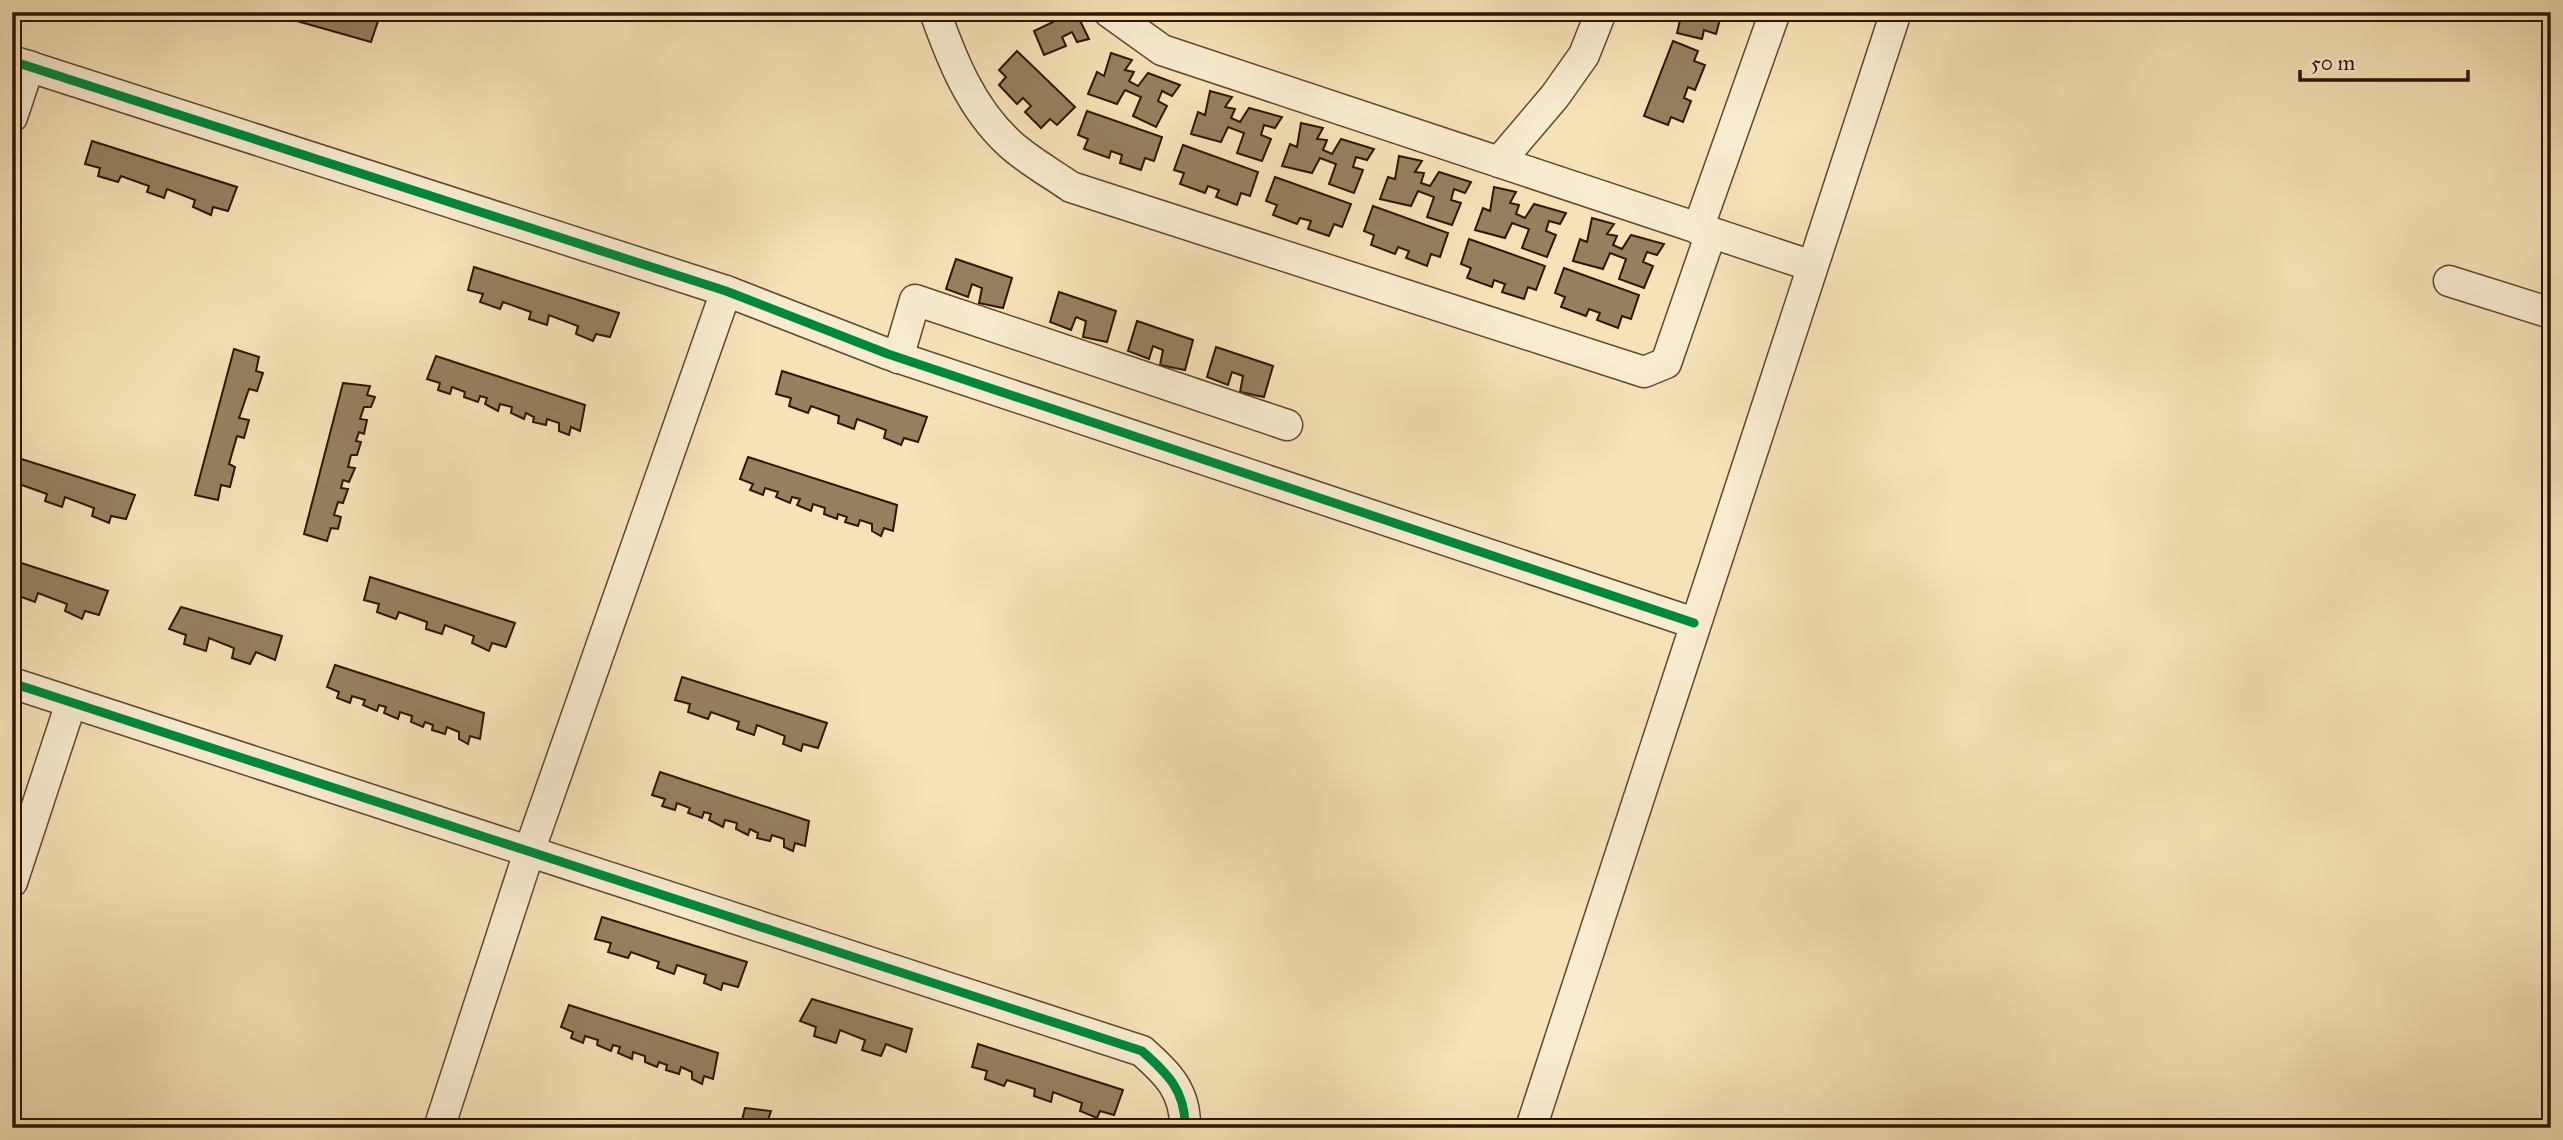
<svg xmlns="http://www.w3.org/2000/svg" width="2563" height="1140" font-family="'IM FELL Great Primer',serif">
<rect width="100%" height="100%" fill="#f5e2b6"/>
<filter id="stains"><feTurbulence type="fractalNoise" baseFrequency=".00286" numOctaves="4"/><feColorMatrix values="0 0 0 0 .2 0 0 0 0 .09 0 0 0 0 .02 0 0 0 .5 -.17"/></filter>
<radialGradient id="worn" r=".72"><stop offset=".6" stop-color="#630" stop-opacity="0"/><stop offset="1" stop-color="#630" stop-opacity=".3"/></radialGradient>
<g fill="#96805f" stroke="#2f1500" stroke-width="2">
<polygon points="265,12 381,12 371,42"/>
<polygon points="1048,12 1076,12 1089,39 1077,42 1072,32 1062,37 1066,46 1044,55 1034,31 1053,22"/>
<polygon points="1682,12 1722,12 1716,34 1704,30 1702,39 1677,33"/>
<polygon points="1673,41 1698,51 1694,61 1705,65 1695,90 1688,87 1684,98 1691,101 1683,122 1671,117 1668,125 1644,116"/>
<polygon points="1017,51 1075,107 1057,125 1050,119 1041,128 1025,112 1031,106 1023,98 1017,104 999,85 1006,77 999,70"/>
<polygon points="1111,53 1132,60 1125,70 1134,72 1129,81 1138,86 1148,73 1180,85 1172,96 1162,91 1158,101 1167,106 1156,127 1133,116 1141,97 1125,90 1117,104 1088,94 1097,72 1104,76"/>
<polygon points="1210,91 1232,97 1225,107 1235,109 1231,118 1240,122 1249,108 1282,117 1275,128 1264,125 1261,135 1271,139 1262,161 1237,153 1244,133 1228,127 1221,142 1191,134 1198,112 1205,115"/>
<polygon points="1087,111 1162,137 1154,161 1145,158 1141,170 1120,163 1122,155 1111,151 1109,158 1084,149 1088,139 1078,135"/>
<polygon points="1301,123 1323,128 1317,139 1327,140 1323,150 1332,154 1341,139 1374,149 1367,160 1356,157 1353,167 1363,170 1354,193 1329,184 1336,164 1320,158 1312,173 1282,166 1290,144 1297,147"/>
<polygon points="92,141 237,187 228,211 213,207 211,215 193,207 195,200 167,189 164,198 147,192 149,186 121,176 118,182 98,176 100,168 85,164"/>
<polygon points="1183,145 1258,172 1250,196 1241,193 1237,205 1216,197 1219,190 1208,186 1205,193 1180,184 1184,173 1174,170"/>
<polygon points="1399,156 1422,161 1415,172 1424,173 1421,183 1430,186 1439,172 1471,182 1465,193 1454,189 1451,200 1461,203 1452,225 1427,217 1434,197 1418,191 1411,206 1380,199 1388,177 1395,179"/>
<polygon points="1275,177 1351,204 1342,227 1334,224 1329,236 1308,229 1311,221 1300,218 1297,224 1273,215 1277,205 1266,201"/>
<polygon points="1494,187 1516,192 1510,203 1519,205 1516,214 1525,218 1534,204 1566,213 1560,224 1549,221 1546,231 1556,235 1547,257 1522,248 1529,229 1512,223 1505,238 1475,230 1483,208 1490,211"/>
<polygon points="1373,206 1448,233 1440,257 1431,254 1427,266 1406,258 1409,251 1398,247 1395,254 1371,245 1374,235 1364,231"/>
<polygon points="1592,218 1614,224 1607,234 1617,236 1613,245 1622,249 1631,235 1664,244 1657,255 1647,252 1643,262 1653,266 1644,288 1619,279 1626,259 1610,253 1603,269 1573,261 1580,239 1587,242"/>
<polygon points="1469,239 1545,266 1536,290 1528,287 1524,299 1502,292 1505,284 1494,280 1492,287 1467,278 1471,268 1461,264"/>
<polygon points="956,259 1012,278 1003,308 979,303 982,288 972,284 968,297 946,289"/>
<polygon points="474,267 619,313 610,337 596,334 593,341 576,334 578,326 549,315 547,325 529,319 531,312 503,302 500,309 480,302 483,294 468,290"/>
<polygon points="1564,268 1639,295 1631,319 1622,316 1618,328 1597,320 1600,313 1589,309 1586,316 1561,307 1565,297 1555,293"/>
<polygon points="1059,292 1116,311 1107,342 1083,337 1086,321 1076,317 1071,330 1050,322"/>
<polygon points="1137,321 1193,340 1185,370 1160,365 1163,350 1153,346 1149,359 1128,351"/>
<polygon points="1216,347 1273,366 1264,397 1240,392 1243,376 1232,372 1228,385 1207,377"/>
<polygon points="234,349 259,357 256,371 263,373 257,391 249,389 239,418 249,420 244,438 237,436 229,464 235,467 230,487 221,485 218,500 195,495"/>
<polygon points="436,356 585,405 580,431 571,427 569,435 559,431 559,423 547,419 546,425 533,422 534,417 526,413 524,419 511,413 512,407 500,404 498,411 485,404 487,398 480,396 478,402 464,397 465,392 452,387 450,394 438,390 440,383 427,379"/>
<polygon points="782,371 927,417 918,442 904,438 901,445 884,438 886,430 857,419 854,429 838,423 839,416 811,406 808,413 789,406 791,398 776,394"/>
<polygon points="343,383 370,386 367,395 375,397 371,407 364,407 360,419 367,420 364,434 359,432 356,441 361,442 357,455 351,455 348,467 355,468 349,482 343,480 341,488 348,489 343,503 338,502 334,515 341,517 338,529 331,528 327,541 304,534"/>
<polygon points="12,456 135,495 126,519 111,516 109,523 92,516 94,508 65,497 62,507 45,501 47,494 19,484 16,490 12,489"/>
<polygon points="748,457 897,505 893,531 884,528 881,536 872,531 872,524 860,520 858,526 845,522 847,517 838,514 837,519 824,514 825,508 813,504 811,511 797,505 800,499 792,497 790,503 776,497 778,492 765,488 763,495 750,490 753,484 740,479"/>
<polygon points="12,560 108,591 99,615 85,611 82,619 65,611 67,604 38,593 35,602 19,596 20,590 12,587"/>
<polygon points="370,577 515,623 506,647 492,643 489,651 472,643 474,636 445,625 442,634 426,629 427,622 399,612 396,619 377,612 379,604 364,600"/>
<polygon points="181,607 282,636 275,660 256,652 250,664 232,658 234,648 209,638 206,651 184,644 186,635 169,629"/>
<polygon points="335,665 484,713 480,739 470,736 468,744 459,739 459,732 447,727 445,734 432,730 433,725 425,722 423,727 411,722 412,716 400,712 398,719 384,713 386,707 379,705 377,711 363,705 365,700 352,696 350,703 337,698 339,692 327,687"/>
<polygon points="682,677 827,723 818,748 803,744 801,751 783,744 785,736 757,725 754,735 737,729 739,722 711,712 708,719 688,712 690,704 675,700"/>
<polygon points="660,772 809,821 805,846 795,843 793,851 784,847 784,839 772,835 770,841 757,838 758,833 750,829 748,835 736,829 737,823 725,820 723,827 709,820 711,814 704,812 702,818 688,813 690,808 677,803 675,810 662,806 665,799 652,795"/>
<polygon points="602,917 747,962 738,987 723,983 721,990 704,983 706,975 677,965 674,974 657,968 659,962 631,952 628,958 608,952 611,943 595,939"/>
<polygon points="812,999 912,1029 906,1052 886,1044 881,1056 862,1050 865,1040 840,1030 836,1043 814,1036 816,1027 800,1021"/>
<polygon points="569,1005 718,1053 713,1079 704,1076 702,1084 692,1079 692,1072 681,1067 679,1074 666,1070 667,1065 659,1062 657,1067 645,1062 645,1056 633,1052 632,1059 618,1053 620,1047 613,1045 611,1051 597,1045 598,1040 585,1036 583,1043 571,1038 573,1032 561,1027"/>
<polygon points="978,1044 1123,1090 1114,1115 1100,1111 1097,1118 1080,1111 1082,1103 1053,1092 1051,1102 1034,1096 1035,1089 1007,1080 1004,1086 985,1079 987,1071 972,1067"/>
<polygon points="745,1108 771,1111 768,1120 776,1122 774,1128 740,1128"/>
</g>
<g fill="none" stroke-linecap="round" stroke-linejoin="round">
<defs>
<g id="minor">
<path d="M935,12c17,48 36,96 74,131 18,17 42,30 62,44l573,185 22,-9 45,-130"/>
<polyline points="1109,12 1162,50 1812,266"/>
<polyline points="12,61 726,291 888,354 1694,623"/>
<polyline points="12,117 29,66"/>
<polyline points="1499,162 1555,96 1584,55 1601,12"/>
<polyline points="1698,229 1775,12"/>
<polyline points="2449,281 2551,313"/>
<polyline points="898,358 915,300 1287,425"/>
<path d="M12,683l1130,368c25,22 44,40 43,77"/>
<polyline points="12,882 71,703"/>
<polyline points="439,1128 530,849 726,291"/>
<polyline points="1531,1128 1896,12"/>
</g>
</defs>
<use href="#minor" stroke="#60482e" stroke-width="33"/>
<use href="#minor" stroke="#f8ecd0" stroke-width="30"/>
<defs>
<g id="cycleway">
<polyline points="12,61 726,291 888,354 1694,623"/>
<path d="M12,683l1130,368c25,22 44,40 43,77"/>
</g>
</defs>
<use href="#cycleway" stroke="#f8ecd0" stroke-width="13"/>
<use href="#cycleway" stroke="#00873e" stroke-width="9"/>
</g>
<rect width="2563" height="1140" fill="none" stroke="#f5e2b6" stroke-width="42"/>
<rect x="14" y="14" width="2535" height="1112" fill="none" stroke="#2f1500" stroke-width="3.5"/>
<rect x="21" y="21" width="2521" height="1098" fill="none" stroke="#2f1500" stroke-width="2"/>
<path d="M2300 70v10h168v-10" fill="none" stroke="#2f1500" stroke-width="3.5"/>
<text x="2311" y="70" font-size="21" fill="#2f1500" stroke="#f8ecd0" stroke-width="5" paint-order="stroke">50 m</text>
<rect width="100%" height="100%" filter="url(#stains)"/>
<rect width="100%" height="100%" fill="url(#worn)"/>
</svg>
